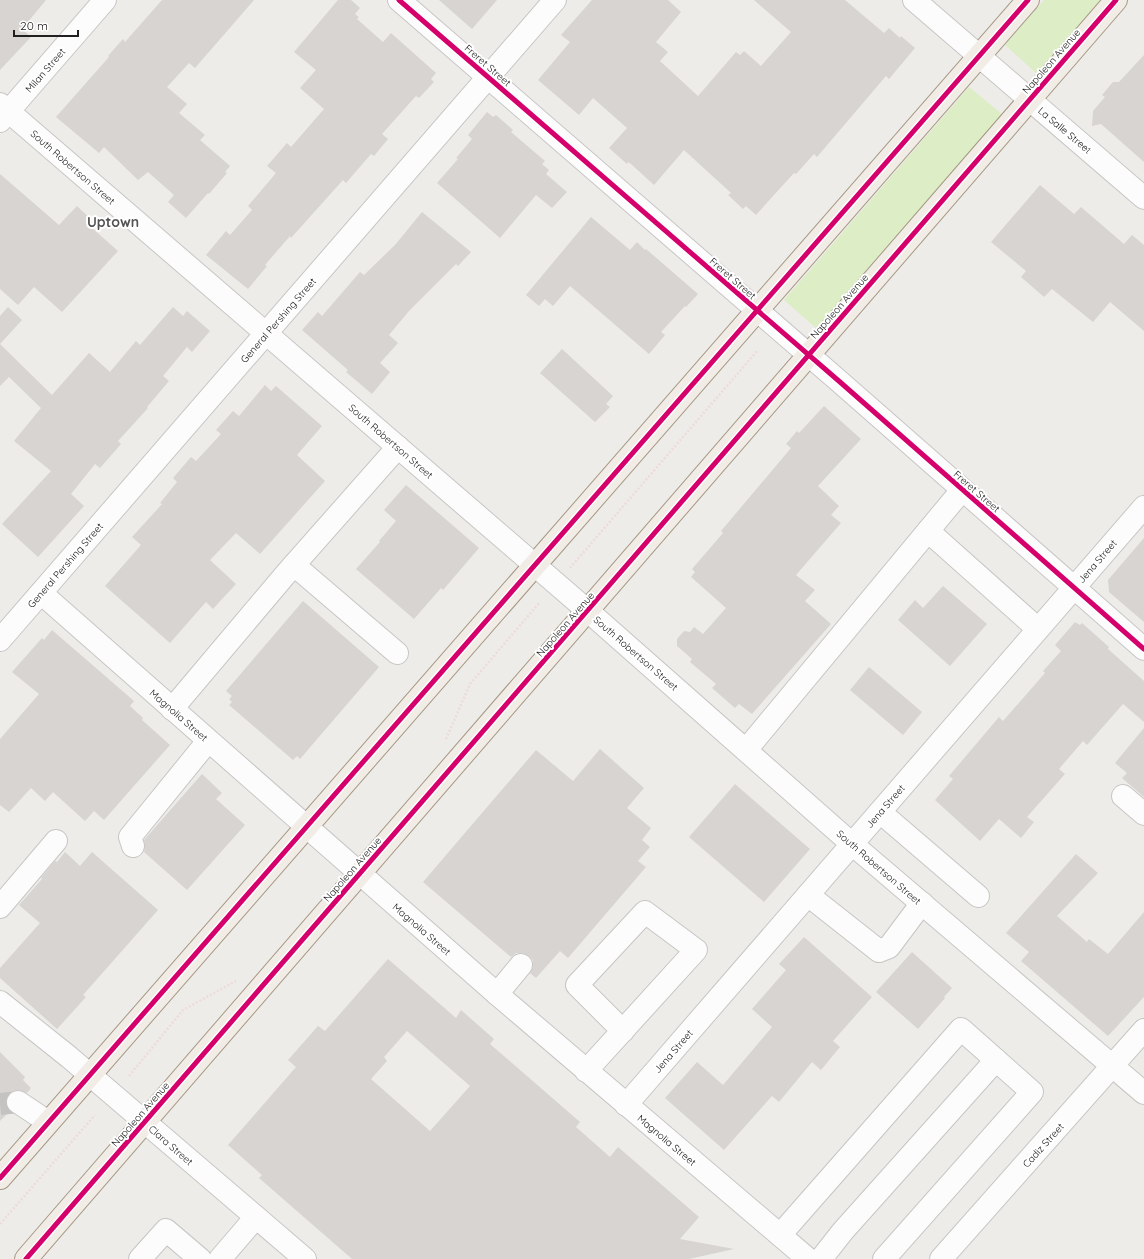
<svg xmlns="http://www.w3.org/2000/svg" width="1144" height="1259" font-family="Quicksand,sans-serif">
<rect width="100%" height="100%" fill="#eeece9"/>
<g fill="#ddedc6">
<polygon points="1044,0 1102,0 1038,75 1005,45"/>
<polygon points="969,87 1002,114 817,329 784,300"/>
</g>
<g fill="#d7d4d2" fill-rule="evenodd">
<polygon points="0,0 46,0 22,29 31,37 0,70"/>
<polygon points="162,0 254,0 195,68 189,63 167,87 187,104 179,113 205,135 200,140 230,166 225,172 227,173 209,194 208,193 186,218 168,202 174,195 148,172 138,180 104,147 99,153 56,117 109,57 108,56 123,39 125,42"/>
<polygon points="338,0 351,0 360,8 355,14 359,17 357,19 383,42 391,33 436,73 431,79 434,82 419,98 416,96 382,134 388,139 374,156 371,154 346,183 343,180 291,238 290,236 265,265 267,266 248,289 206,255 226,231 230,235 252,210 248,206 276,173 267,166 287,143 291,147 324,109 300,88 316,70 294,52"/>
<polygon points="439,0 497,0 472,29"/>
<polygon points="592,0 668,0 681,12 656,42 668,52 660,61 698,96 736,52 740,55 744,51 761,66 791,32 754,0 845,0 884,33 889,28 900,38 901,36 915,48 889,79 886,76 817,157 814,154 796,174 794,173 756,215 746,206 743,209 728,195 731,193 684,150 654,185 631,164 628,162 627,164 609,148 627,128 593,98 579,115 538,80 570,42 561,35"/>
<polygon points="1144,55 1144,162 1101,124 1092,126 1093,111 1105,97 1102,95 1113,82 1119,82"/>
<polygon points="487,112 493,117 496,115 513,130 511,132 545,161 542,164 549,170 546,174 567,192 552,208 536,195 500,238 437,183 458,159 456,158 472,139 468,135"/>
<polygon points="0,174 59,225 77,206 96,224 92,228 118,251 62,312 34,287 18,305 0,289"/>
<polygon points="1040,185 1074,214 1081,207 1124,244 1132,235 1144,245 1144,331 1110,302 1093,322 1052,289 1044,297 1021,277 1026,271 991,242"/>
<polygon points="422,212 471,252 458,266 456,264 409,311 389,335 398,343 380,363 390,372 372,394 346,372 348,370 302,330 318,312 322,316 360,272 364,275 395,245"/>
<polygon points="591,217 630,250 637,242 645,250 646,249 698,294 686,307 685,306 661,332 665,335 649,354 570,286 553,306 545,299 539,306 526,295"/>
<polygon points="8,307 22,320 0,344 52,395 89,353 110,372 136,341 140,345 173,307 183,316 187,311 210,331 192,352 187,347 163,376 169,381 147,407 148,408 118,441 121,444 100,468 95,464 71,494 84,506 38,557 2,524 51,471 14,441 41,408 9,377 0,386 0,316"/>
<polygon points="562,349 613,396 606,404 610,407 595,422 540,373"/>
<polygon points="265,385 271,391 276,386 322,426 297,455 325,481 260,554 236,533 210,560 236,584 213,609 206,602 170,643 105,586 141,545 132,537 162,504 160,503 177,482 173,478 191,457 196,461 221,434 216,430 233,411 239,416"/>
<polygon points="824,406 861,439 818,486 839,506 831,515 841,523 796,575 815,590 805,601 831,624 752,714 739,704 735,708 712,688 716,684 690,662 692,659 677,646 677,639 684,631 690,632 694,627 703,634 726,608 691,577 695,572 692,569 723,533 721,531 791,448 786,444 797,431 799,433"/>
<polygon points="406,485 479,548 443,590 441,588 414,619 356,569 380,542 379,541 396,521 384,510"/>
<polygon points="1144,538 1144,622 1109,592 1108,580"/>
<polygon points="943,586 987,624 950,666 898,620 915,600 923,608"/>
<polygon points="303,601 379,667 300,759 297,756 293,760 229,705 232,702 229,699 232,696 226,691"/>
<polygon points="1075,622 1080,625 1082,623 1109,647 1108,649 1144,681 1144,722 1123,704 1087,745 1083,741 1059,769 1065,774 1027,817 1034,822 1021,838 999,819 980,841 935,800 953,779 949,776 999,717 1003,721 1045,673 1043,671 1061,651 1055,645"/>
<polygon points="52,630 134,701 130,706 143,718 142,720 170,745 104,820 94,811 85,821 53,792 45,801 31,788 9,812 0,805 0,739 39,694 12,672 42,638 44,640"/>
<polygon points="869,667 922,712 903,735 850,690"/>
<polygon points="1144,728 1144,797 1122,778 1127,773 1115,763"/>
<polygon points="600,749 644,788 627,808 651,828 642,840 650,847 638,861 646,867 568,958 560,951 536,978 530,973 533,967 533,960 529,956 523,953 516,953 511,957 423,882 536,750 573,781"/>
<polygon points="202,774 222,793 216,799 245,825 187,890 144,852 145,848 144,840"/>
<polygon points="735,784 810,849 764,902 689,837"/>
<polygon points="65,852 80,866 92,852 158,910 83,995 86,997 57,1029 0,978 0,968 40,923 19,905 42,879 41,878 55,861 57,862"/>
<polygon points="1076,854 1098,873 1057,916 1087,942 1089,939 1108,954 1144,912 1144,997 1108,1036 1021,961 1029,952 1006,933"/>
<polygon points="804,937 872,997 833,1041 840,1047 821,1070 812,1062 779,1102 772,1096 724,1150 665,1098 697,1062 723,1085 772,1027 752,1009 786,970 779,964"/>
<polygon points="912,952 952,988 944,997 945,998 918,1029 876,992"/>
<path d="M388,959l68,59 5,-8 33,29 -4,5 90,78 -4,5 34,30 8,-10 81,70 -19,22 54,10 -45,10h-337l-93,-81 3,-3 -34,-30 68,-78 -8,-7 30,-34 7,5zM407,1031l63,55 -40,45 -59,-52 16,-18 -3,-4z"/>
<polygon points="0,1052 25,1077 23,1080 31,1088 27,1093 18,1090 12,1091 8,1095 6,1102 7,1107 10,1111 0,1121"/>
</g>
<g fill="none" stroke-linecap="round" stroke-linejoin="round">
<polyline stroke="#c5c3c1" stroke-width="22" stroke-dasharray="22 11" stroke-linecap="butt" points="0,1104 18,1102"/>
<defs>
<g id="minor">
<polyline points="399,0 840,382 1144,649"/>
<polyline points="914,0 1144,198"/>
<polyline points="0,104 588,611 852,844 1144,1093"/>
<polyline points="0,121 105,0"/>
<polyline points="928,531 1038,629"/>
<polyline points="294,565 397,653"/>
<polyline points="41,593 497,994 808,1259"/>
<polyline points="0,640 555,0"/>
<polyline points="172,709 285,575 398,447"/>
<polyline points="746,750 962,490"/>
<polyline points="1123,796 1144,814"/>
<polyline points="880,812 978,896"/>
<polyline points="133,846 130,837 208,741"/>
<polyline points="808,895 879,951 889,947 922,903"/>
<polyline points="0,907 56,841"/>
<polyline points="497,994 521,965"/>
<polyline points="0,1002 69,1057 305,1259"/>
<polyline points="586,1071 696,950 645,912 577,985 623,1031"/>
<polyline points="18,1102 48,1122"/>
<polyline points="626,1105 1144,507"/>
<polyline points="780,1235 961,1029 996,1060"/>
<polyline points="140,1259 166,1230 200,1259"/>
<polyline points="220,1259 256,1217"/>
<polyline points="821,1259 843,1231 996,1060 1032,1092 884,1259"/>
<polyline points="941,1259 1144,1030"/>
</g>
<g id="major">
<polyline points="0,1178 1028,0"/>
<polyline points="26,1259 1116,0"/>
</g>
</defs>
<use href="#minor" stroke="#c7c6c5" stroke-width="24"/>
<use href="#major" stroke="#a59985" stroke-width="24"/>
<g stroke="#ecdbd9" stroke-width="2.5" stroke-dasharray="2 2" stroke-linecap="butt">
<polyline points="570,568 758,350"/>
<polyline points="446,739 470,684 540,602"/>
<polyline points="129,1076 183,1010 236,981"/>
<polyline points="0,1224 95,1115"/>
</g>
<use href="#minor" stroke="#fcfcfc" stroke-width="22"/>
<use href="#major" stroke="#f1ece6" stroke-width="22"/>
<defs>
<g id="cycleway">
<polyline points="399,0 840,382 1144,649"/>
<polyline points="0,1178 1028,0"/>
<polyline points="26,1259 1116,0"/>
</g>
</defs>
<use href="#cycleway" stroke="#fff" stroke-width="8"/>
<use href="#cycleway" stroke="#d6006c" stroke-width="5"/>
</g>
<g text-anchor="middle" stroke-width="4" stroke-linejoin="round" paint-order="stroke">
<g font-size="10" fill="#202020" stroke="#fff">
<text transform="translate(1051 61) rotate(-49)" y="4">Napoleon Avenue</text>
<text transform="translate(488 65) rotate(41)" y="4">Freret Street</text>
<text transform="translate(45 70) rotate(-49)" y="4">Milan Street</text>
<text transform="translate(1065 130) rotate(40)" y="4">La Salle Street</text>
<text transform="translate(73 167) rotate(41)" y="4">South Robertson Street</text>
<text transform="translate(733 278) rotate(41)" y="4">Freret Street</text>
<text transform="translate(839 306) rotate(-49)" y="4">Napoleon Avenue</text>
<text transform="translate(278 320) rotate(-49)" y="4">General Pershing Street</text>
<text transform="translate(391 441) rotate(41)" y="4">South Robertson Street</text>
<text transform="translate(977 491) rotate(41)" y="4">Freret Street</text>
<text transform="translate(1097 561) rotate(-49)" y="4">Jena Street</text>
<text transform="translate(65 565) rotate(-49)" y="4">General Pershing Street</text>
<text transform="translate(565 624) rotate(-49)" y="4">Napoleon Avenue</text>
<text transform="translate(636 653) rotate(41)" y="4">South Robertson Street</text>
<text transform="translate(179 715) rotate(41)" y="4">Magnolia Street</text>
<text transform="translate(885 806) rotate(-49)" y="4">Jena Street</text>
<text transform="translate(879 867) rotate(41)" y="4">South Robertson Street</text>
<text transform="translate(352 869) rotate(-49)" y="4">Napoleon Avenue</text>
<text transform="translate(422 929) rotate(41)" y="4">Magnolia Street</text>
<text transform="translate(673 1051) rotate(-49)" y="4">Jena Street</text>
<text transform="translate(140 1114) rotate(-49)" y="4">Napoleon Avenue</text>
<text transform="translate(667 1140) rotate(40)" y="4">Magnolia Street</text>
<text transform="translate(171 1145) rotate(41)" y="4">Clara Street</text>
<text transform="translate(1043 1145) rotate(-48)" y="4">Cadiz Street</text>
</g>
<g font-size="14" font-weight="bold" fill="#535353" stroke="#fff">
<text x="113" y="227">Uptown</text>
</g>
</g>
<path d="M14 30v6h64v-6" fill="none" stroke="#202020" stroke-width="2"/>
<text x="20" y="30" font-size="12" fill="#202020" stroke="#ffffff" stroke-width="3" paint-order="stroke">20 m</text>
</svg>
